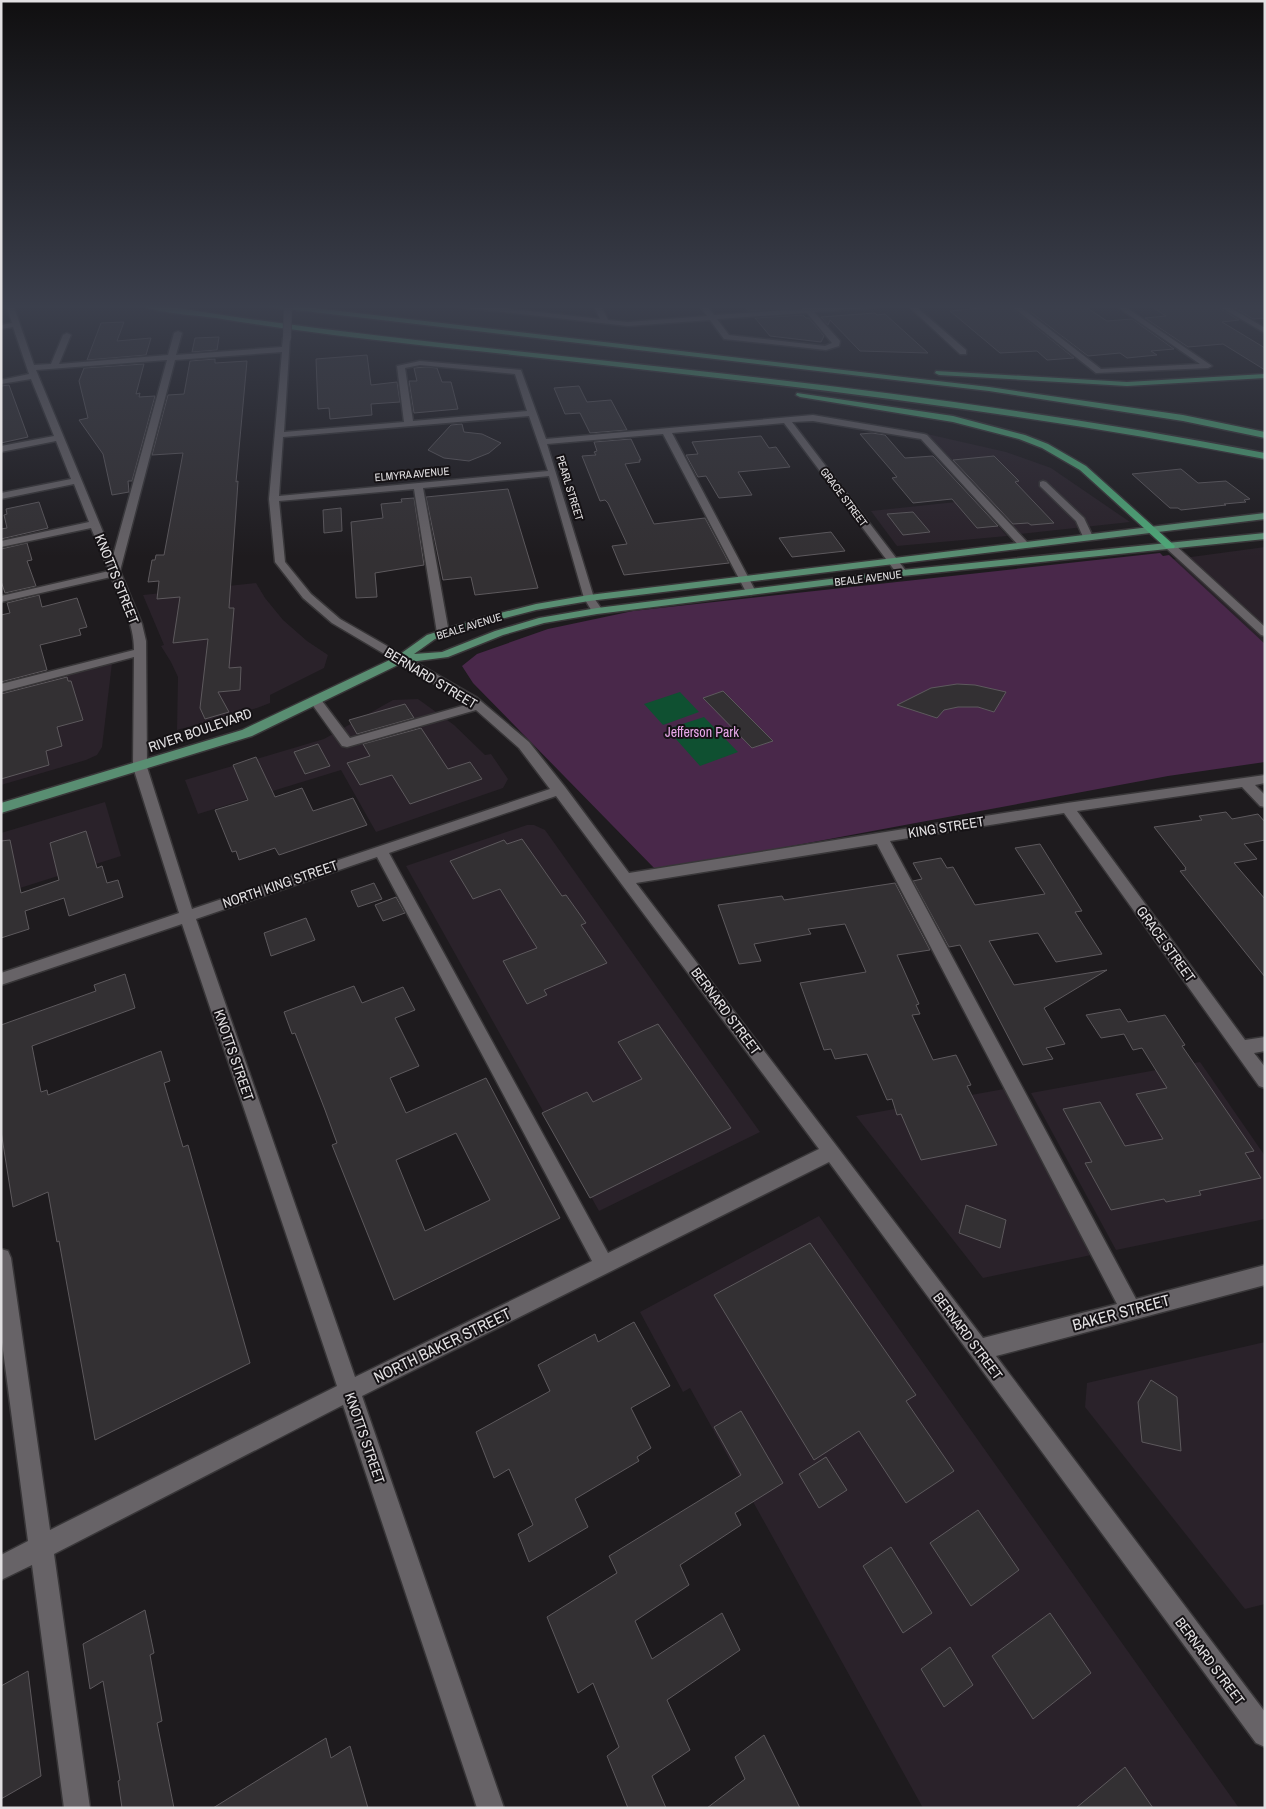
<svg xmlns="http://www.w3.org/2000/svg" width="1266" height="1809" font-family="'Archivo Narrow',sans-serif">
<rect width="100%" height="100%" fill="#1e1b1e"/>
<g fill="#2a222a">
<polygon points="927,434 1006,452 1051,468 1130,522 1020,534"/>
<polygon points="975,500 1007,536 897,546 871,511"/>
<polygon points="1265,547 1265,648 1169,560"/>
<polygon points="256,583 265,598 283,620 307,641 328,655 324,668 270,695 270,703 257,708 177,730 178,677 171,662 161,646 164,645 143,595"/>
<polygon points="112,663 102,747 97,755 86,760 1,785 1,692"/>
<polygon points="418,699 454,725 485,755 491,754 508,779 503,788 376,832 341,770 198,814 185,780 324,739 393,700"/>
<polygon points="105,802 121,856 1,894 1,833"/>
<polygon points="527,825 534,825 545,830 760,1132 599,1211 406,866"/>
<polygon points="1200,1062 1265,1156 1265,1219 1116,1250 1031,1093"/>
<polygon points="1004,1089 1091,1255 983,1278 856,1116"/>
<polygon points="819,1216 1239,1808 923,1808 690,1388 683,1392 640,1312"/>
<polygon points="1265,1342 1265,1604 1245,1609 1085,1407 1087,1383"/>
</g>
<polygon fill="#49284a" points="1160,553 1163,556 1169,555 1265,644 1265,762 1168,776 657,871 473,683 462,666 477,654 548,629 633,611"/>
<g fill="#0f5031">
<polygon points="680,692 699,712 663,725 644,704"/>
<polygon points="704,717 738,752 700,766 667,729"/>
</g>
<g fill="#333033" stroke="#5d595d" fill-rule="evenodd">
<polygon points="743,304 792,304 796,308 749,311"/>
<polygon points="987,304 1007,304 1074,358 1047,360 1037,351 1000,353 950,311 991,307"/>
<polygon points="1020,304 1081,304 1107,321 1132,319 1174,349 1151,351 1157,355 1127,358 1120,353 1088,356"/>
<polygon points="1147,304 1213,304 1239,320 1222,322 1265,348 1265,370 1223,344 1188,347 1145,318 1166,316"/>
<polygon points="1228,304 1265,304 1265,318 1253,319"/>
<polygon points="875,313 877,315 885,314 928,353 860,351 830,320 828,325 821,317"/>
<polygon points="803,315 806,318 809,318 824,336 821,342 770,336 755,318"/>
<polygon points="124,322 117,341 151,338 146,355 87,360 101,323"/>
<polygon points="219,337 217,350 192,352 195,338"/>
<polygon points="367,355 371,385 397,382 400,402 371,404 372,415 330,419 329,408 318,409 316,359"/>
<polygon points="215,359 215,363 247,361 236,482 238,481 237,496 229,608 234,608 229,668 241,667 240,690 218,692 229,712 205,719 200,708 208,639 173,643 180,597 157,599 159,581 148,582 152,560 155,560 156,555 164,555 183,453 152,455 168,395 184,394 190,361"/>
<polygon points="144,364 136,394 140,393 139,397 155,396 132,481 128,481 129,492 112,495 103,454 79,420 88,418 79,381 84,368"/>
<polygon points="426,367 437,368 442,382 451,382 458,409 414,413 409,381 417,381 414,368"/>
<polygon points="9,385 28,437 1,443 1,386"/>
<polygon points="579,386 587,402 611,400 627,430 590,433 580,413 565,414 554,388"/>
<polygon points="462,424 464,432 482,434 501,443 489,453 469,461 444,458 428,450 451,425"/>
<polygon points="872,433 885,435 905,458 933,456 998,526 977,528 952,499 913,503 892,478 897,477 860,434"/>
<polygon points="761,436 769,448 776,447 790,467 738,472 752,495 719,498 706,476 698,477 686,455 698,454 692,442"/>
<polygon points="631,439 641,460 639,460 640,462 625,464 654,524 705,518 729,563 624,575 612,546 627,544 608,503 605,500 600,501 582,456 596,455 594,452 597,451 594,442"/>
<polygon points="994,456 1019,481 1015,482 1054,523 1031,525 1028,523 1013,524 953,460"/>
<polygon points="1181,469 1198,483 1226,481 1250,499 1244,500 1246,502 1224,504 1226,505 1181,510 1178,508 1170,508 1132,474"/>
<polygon points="508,489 538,588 475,595 471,577 443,580 426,497"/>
<polygon points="414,498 424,565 375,573 377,597 356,598 351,522 383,518 381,504 402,502 401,499"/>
<polygon points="39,502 48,528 1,539 1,529 7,528 4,515 7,514 6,509"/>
<polygon points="341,508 342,531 324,533 323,510"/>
<polygon points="913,512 930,532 903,535 887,514"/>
<polygon points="831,532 845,551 792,557 779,538"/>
<polygon points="27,543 32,560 27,561 36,586 5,593 1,581 1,549"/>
<polygon points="39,595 42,607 77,598 87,627 79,629 81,635 40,645 47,670 1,682 1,615 10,613 7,603"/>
<polygon points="67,677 68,681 71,681 83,720 57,727 62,746 46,751 49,765 1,779 1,694"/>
<polygon points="957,684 975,685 1006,692 994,712 978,707 958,707 944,710 937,718 897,705 931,688"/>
<polygon points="723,691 773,741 752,748 703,698"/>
<polygon points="405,704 414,718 357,734 349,720"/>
<polygon points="421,728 448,769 470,762 482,779 410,804 392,775 360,785 347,763 370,756 363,744"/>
<polygon points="318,744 330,766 305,774 294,752"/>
<polygon points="256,757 275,797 302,788 313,811 353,798 367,825 279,855 275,848 239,860 236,851 232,852 215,810 248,800 233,765"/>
<polygon points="1226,812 1232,819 1258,814 1265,822 1265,840 1244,844 1257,859 1234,863 1265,899 1265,977 1180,871 1186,870 1185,868 1186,868 1154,827 1202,820 1199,816"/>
<polygon points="86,831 97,868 102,866 107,883 118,880 123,897 69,916 64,898 25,911 29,929 1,938 1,841 10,840 21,893 59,880 50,843"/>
<polygon points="522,839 562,896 566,895 586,923 581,925 607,963 544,990 547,995 527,1004 503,961 537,948 500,889 473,899 450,861 504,840 507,844"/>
<polygon points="1040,844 1082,911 1075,912 1102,954 1056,962 1038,933 989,941 1014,985 1107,970 1044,1008 1065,1044 1046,1048 1053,1059 1023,1065 960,945 949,947 913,881 922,879 913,863 941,858 947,868 953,867 975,905 1045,894 1015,848"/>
<polygon points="374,883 382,899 358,907 351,891"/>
<polygon points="895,883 930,950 897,955 919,1004 916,1005 920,1014 912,1015 933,1060 956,1055 971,1085 967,1086 997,1145 921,1160 901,1114 897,1115 892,1099 887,1100 867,1054 835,1059 831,1049 824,1050 800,983 866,972 845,924 808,929 811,934 754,944 761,961 739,964 718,905 782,896 784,900"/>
<polygon points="396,897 405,913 383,921 375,905"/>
<polygon points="306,918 315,940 271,956 264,933"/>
<polygon points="125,974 135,1008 32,1046 41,1092 47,1090 48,1095 161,1051 170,1081 164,1083 183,1147 188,1145 250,1363 95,1440 59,1241 57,1242 48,1192 13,1207 1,1131 1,1025 96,991 94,985"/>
<path d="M354,986l8,17 41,-16 12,23 -20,8 24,48 -29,12 16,35 80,-35 74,140 -166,82 -62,-155 5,-2 -12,-33 -30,-77 -3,1 -8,-22zM456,1133l34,67 -65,31 -29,-71z"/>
<polygon points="1120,1009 1128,1022 1165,1015 1185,1045 1182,1046 1254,1151 1245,1153 1261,1178 1199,1191 1201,1195 1166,1202 1164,1199 1111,1210 1085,1163 1092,1162 1063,1109 1100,1102 1125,1146 1163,1139 1136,1094 1167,1088 1142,1048 1133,1050 1124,1034 1101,1038 1086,1015"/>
<polygon points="658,1024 731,1128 590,1198 542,1113 587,1092 593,1102 642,1079 618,1042"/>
<polygon points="966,1205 1006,1220 1000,1248 959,1233"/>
<polygon points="810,1243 916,1395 906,1401 954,1471 906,1503 859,1431 814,1460 714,1295"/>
<polygon points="634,1322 670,1386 631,1408 651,1448 637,1457 639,1461 575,1499 588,1527 529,1562 518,1534 533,1525 509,1469 494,1478 476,1432 550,1391 538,1365 595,1334 598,1342"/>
<polygon points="1151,1380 1177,1397 1181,1451 1142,1442 1138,1402"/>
<polygon points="741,1411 783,1483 735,1513 741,1525 680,1565 689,1585 635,1621 652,1659 722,1613 740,1650 667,1700 690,1750 652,1776 666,1808 628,1808 607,1756 619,1747 593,1683 578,1693 547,1617 617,1573 609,1556 741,1475 714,1427"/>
<polygon points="826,1457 847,1490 819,1508 799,1474"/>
<polygon points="978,1510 1019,1570 971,1606 930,1543"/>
<polygon points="891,1547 932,1613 903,1633 863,1566"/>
<polygon points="145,1610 154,1653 150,1655 162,1721 157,1723 174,1808 122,1808 118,1781 120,1780 103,1681 90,1689 83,1644"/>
<polygon points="1050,1613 1091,1673 1033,1719 992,1656"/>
<polygon points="950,1647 973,1685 944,1707 921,1669"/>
<polygon points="28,1671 41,1776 1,1799 1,1686"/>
<polygon points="764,1735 800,1808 707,1808 745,1779 735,1757"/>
<polygon points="326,1738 331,1758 350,1746 368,1808 213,1808"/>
<polygon points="1125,1767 1153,1808 1076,1808"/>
</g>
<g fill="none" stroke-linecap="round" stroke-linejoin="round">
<defs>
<g id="minor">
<path d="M1,304h8l5,3 20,58 17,-1 12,-29 4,-2 4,2 -12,29 109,-9 6,-22 4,-2 4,2 -6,22 106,-8 1,-9 7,-2 -6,96 120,-10 -7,-56 23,-5 101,9 25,69 267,-24 111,19 3,1 101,108 1,2 -1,2h-8l-99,-108 -108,-18 -21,1 114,149 1,2 -5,3 -4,-1 -114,-152 -112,10 84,159 -5,3 -5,-3 -83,-158 -116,10 47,154 9,13 -2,2h-8l-9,-15 -35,-122 -126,12 26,145 -6,3 -6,-3 -23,-144 -135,12 6,61 26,32 29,25 136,78 53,45 36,45 64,86 438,-70 198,-28v8l-10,2 10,10v12l-5,-1 -18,-19 -165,24 168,229 20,-3v14l-11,2 11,14v21l-6,-2 -195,-273 -174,28 246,458 129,-34v20l-269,71 269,356v35l-9,-4 -427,-581 -467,234 142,412h-27l-134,-403 -289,149 36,254h-26l-32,-243 -31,15v-25l27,-14 -27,-206v-86l7,2 3,7 39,272 287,-144 -155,-462 -181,61v-12l178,-60 -46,-146 1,-110 -133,35v-8l133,-34c0,-26 -13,-50 -23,-73l-110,25v-6l108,-25 -18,-43 -90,19v-6l88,-19 -15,-38 -73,15v-6l70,-14 -15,-38 -55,11v-6l53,-10 -23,-57 -30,5v-4l28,-6 -16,-47 -12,2v-4l11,-2 -5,-15 -6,-2zM282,352l-13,147 6,63 28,36 29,25 137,81 -119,34 -31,-41 -4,-1 -6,4 33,46 5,1 129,-37 43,38 31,41 -358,120 -45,-142 -1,-126 -4,-17 -22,-53 55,-211zM167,360l-54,196 -77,-186zM420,365l95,9 12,37 -114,10 -8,-53zM529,416l19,55 -269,25 4,-59zM556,796l263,353 -211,104 -219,-400zM877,844l240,460 -134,34 -347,-455zM377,857l215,404 -237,116 -159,-458z"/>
<path d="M445,304h22l133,15 -7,-15h7l8,16 20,2 79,-6 -8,-12h7l8,11 89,-6 -2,-5h6l4,4 56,-4h31l-4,2 -80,6 26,29 -1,5 -13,4 -102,-11 -14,-19 -82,6 -179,-20zM807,313l25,30 -7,3 -96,-11 -12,-16z"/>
<polygon points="906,304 913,304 966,350 966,354 960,354"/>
<polygon points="1009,304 1017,304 1101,369 1200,364 1113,304 1121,304 1212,366 1208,368 1096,373"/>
<polygon points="1215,304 1224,304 1265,328 1265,333"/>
<polygon points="1043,481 1046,482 1084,518 1093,537 1092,539 1084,539 1076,521 1040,486 1040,482"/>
<polygon points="1170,543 1174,544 1265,627 1265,636 1261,635 1166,548 1165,546 1166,544"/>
</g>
<polygon id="major" points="1265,513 1265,519 589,601 536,610 489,622 435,639 414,654 442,652 495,631 539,618 597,608 902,570 1265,533 1265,539 902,576 597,614 544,623 503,635 448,657 402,663 252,736 1,813 1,803 242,730 396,657 427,635 481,618 536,604 589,595"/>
<g id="highway">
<path d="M137,304h16c178,30 358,46 537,66 193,21 384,46 575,83v6c-261,-51 -524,-79 -788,-108 -87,-9 -175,-19 -261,-33 -22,-3 -61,-5 -79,-14z"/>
<polygon points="258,304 280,304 989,387 1183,415 1265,432 1265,438 1183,421 989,391 262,306"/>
<polygon points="936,371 1127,382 1265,374 1265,378 1127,386 939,375 935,373"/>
<polygon points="797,393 953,416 1025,435 1048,444 1086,466 1175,546 1174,548 1166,548 1080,470 1042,448 1019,439 953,422 800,397 796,395"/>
</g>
</defs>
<use href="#minor" stroke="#383638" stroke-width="3"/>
<use href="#major" stroke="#383638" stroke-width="3"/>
<use href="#highway" stroke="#383638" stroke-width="3"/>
<use href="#minor" fill="#676367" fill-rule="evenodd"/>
<use href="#major" fill="#598e72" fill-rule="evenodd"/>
<use href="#highway" fill="#4faa79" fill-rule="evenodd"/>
<defs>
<polyline id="minor-bridge" points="287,338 288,304"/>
</defs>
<use href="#minor-bridge" stroke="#383638" stroke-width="9" stroke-linecap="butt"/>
<use href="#minor-bridge" stroke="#676367" stroke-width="8"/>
</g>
<linearGradient id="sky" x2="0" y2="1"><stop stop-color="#100f10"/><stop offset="0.55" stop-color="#3b3f4c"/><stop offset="1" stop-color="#3b3f4c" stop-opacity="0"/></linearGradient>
<rect width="1266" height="557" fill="url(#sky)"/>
<g text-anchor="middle" stroke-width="4" stroke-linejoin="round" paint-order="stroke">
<g font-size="11" fill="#e2e0e2" stroke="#151215">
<text transform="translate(412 474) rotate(-5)" y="4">ELMYRA AVENUE</text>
<text transform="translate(570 488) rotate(73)" y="4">PEARL STREET</text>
<text transform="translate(844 497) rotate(53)" y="4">GRACE STREET</text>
<text transform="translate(868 578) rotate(-7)" y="4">BEALE AVENUE</text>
<text transform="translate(469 626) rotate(-17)" y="4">BEALE AVENUE</text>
</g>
<g font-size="14" fill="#e2e0e2" stroke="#151215">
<text transform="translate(117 579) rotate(68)" y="5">KNOTTS STREET</text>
<text transform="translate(431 678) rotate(31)" y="5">BERNARD STREET</text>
<text transform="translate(200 730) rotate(-19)" y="5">RIVER BOULEVARD</text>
<text transform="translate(946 827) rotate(-9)" y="5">KING STREET</text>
<text transform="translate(280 884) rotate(-19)" y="5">NORTH KING STREET</text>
<text transform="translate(1166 944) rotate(54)" y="5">GRACE STREET</text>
<text transform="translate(726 1011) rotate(53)" y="5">BERNARD STREET</text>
<text transform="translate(234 1055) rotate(71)" y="5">KNOTTS STREET</text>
<text transform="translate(968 1336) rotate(53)" y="5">BERNARD STREET</text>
<text transform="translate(365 1438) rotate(71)" y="5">KNOTTS STREET</text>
<text transform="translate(1210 1661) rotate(53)" y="5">BERNARD STREET</text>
</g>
<g font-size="14" fill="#e8a8e9" stroke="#151215">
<text x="702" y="737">Jefferson Park</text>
</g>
<g font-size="16" fill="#e2e0e2" stroke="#151215">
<text transform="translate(1121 1312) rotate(-15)" y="6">BAKER STREET</text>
<text transform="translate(442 1345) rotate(-26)" y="6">NORTH BAKER STREET</text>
</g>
</g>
<rect width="1266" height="1809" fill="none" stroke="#e2e0e2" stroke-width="5"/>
</svg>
